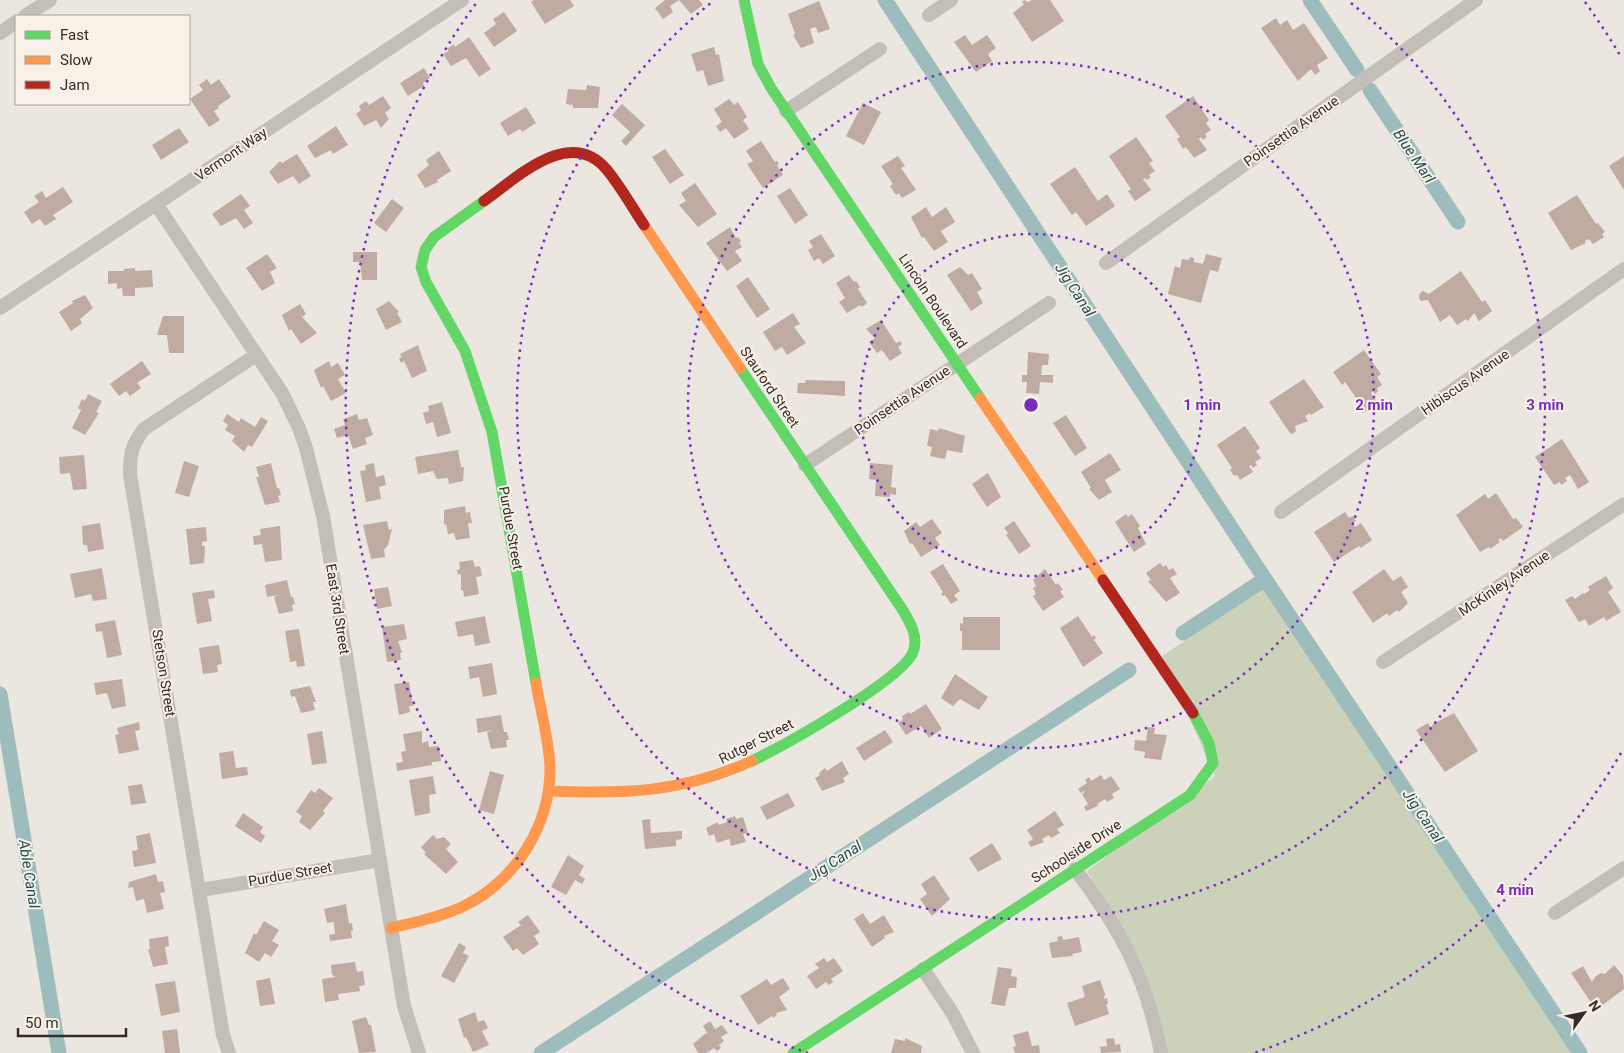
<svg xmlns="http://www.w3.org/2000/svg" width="1624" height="1053" font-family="Roboto,sans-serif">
<rect width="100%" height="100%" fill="#ece6e0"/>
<path fill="#ccd1ba" d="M1273,582l307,471h-413c-9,-70 -45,-124 -80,-182l128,-95 -53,-120z"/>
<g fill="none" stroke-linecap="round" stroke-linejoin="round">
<g stroke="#9dbcbc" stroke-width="15">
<polyline points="885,0 1265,579"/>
<polyline points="1310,0 1357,70"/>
<polyline points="1370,90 1458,222"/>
<polyline points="1183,633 1265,579 1580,1053"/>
<polyline points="0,694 59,1053"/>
<polyline points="541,1053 1129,670"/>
</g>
</g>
<g fill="#bfaba2">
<polygon points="534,0 570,0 574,6 545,24 531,2"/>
<polygon points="665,0 699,0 703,5 691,14 679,0 670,6 673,12 663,19 655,8"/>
<polygon points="1024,0 1028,2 1032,0 1050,0 1064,21 1032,42 1013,13 1024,4 1022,2"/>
<polygon points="819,1 830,29 818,33 816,27 810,29 814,43 801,48 793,35 795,34 788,14"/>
<polygon points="504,12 517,31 494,47 484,33 496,24 493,19"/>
<polygon points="1276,18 1280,25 1287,20 1293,30 1304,23 1328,58 1317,65 1320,71 1315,75 1311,69 1298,81 1261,28"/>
<polygon points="965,35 972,45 987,35 996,48 988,54 992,61 976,72 954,42"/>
<polygon points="469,37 491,69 479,77 466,58 451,66 443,54 449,51 447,49 454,44 455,47"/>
<polygon points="714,47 716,55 719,54 724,81 708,86 703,70 697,72 691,54"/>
<polygon points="424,68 430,78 423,83 424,86 408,96 400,83"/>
<polygon points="207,79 211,85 219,79 231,97 218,106 219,108 214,111 220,120 209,127 190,99 203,90 199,85"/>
<polygon points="587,85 600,87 598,108 573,108 573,105 566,104 568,89 586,90"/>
<polygon points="383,96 391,108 385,113 389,119 381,128 376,120 364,126 356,114 361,110 359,106 366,101 369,105"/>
<polygon points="1193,96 1209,120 1206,123 1211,130 1205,134 1207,137 1203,140 1201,137 1199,139 1207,150 1194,158 1186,147 1183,149 1177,139 1180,137 1165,116"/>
<polygon points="729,99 734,105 738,102 747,117 743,120 749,129 734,139 726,128 720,132 716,126 722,122 714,109"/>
<polygon points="863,103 881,112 864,145 846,136"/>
<polygon points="622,104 645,125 626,146 621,141 630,132 612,115"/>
<polygon points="526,107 536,123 522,132 520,129 508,136 500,123"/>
<polygon points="336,126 348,145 333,154 331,150 315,158 307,146"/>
<polygon points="179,128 189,142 161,160 152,145"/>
<polygon points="1136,137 1153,161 1149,163 1155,171 1149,175 1151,177 1147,180 1145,178 1143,179 1151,190 1135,201 1128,191 1131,189 1109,156"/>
<polygon points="761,141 775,162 777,161 779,164 777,165 783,175 763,188 747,164 753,161 746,151"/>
<polygon points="665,149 684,175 670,184 652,157"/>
<polygon points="439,151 451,171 437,180 438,182 425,188 417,175 429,165 426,160"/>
<polygon points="297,154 311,176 299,184 293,176 278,184 269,172 280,161 282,163"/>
<polygon points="898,156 905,166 901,168 916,190 902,198 899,193 896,195 890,186 893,184 881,166"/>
<polygon points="1624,156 1624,190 1609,166"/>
<polygon points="1075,167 1098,201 1107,194 1115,206 1086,226 1076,212 1072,215 1050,184"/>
<polygon points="695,183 717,214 698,227 679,205 686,201 681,193"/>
<polygon points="63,187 73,202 53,215 56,219 45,226 40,219 32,224 24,212 39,202 34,196 42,191 46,198"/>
<polygon points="790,188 808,215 795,224 777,196"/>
<polygon points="241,194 250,206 244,210 253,223 244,229 236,218 221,226 212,214"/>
<polygon points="1577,195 1596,224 1598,223 1605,232 1602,234 1604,237 1593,244 1589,239 1585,241 1586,243 1571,250 1548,213"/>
<polygon points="392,199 404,208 386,232 374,223"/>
<polygon points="926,207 932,217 946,207 955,222 941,231 948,242 934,251 924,237 922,238 911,217"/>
<polygon points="730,227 736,238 738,237 741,241 739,243 742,247 735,251 742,261 727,271 706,243"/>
<polygon points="821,234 835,256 823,264 819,258 814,261 808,250 813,247 809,241"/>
<polygon points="353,252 377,252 377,280 362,280 360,262 353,262"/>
<polygon points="267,254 277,268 270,272 275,283 262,291 246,268"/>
<polygon points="1206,254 1222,258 1218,272 1210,270 1201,303 1168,294 1175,266 1180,268 1182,259 1189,260 1190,257 1194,258 1194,262 1203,264"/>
<polygon points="960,267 968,275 972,273 982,289 977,292 983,303 971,311 947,275"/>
<polygon points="135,268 135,271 152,270 153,287 135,288 135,296 123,296 122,288 117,289 117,283 108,284 108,271 124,271 124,269"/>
<polygon points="1461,271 1482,302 1485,300 1492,311 1479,321 1474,313 1468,321 1466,319 1457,325 1450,315 1440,322 1428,300 1421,301 1419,298 1420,293 1423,291 1429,294"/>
<polygon points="849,275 854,282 856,281 860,287 858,289 867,303 862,307 860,305 847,313 839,302 845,298 836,283"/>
<polygon points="748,277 770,309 757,318 736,286"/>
<polygon points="85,295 93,308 80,319 82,323 71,331 59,312 73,303 72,301"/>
<polygon points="389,301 399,312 397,313 402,322 386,330 376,309"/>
<polygon points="300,304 306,314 302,317 317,333 301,344 291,329 289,331 282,315"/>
<polygon points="793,313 800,324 794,327 806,343 787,355 782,347 775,351 763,332"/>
<polygon points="163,316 184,316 184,353 169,353 167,335 157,335"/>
<polygon points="881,320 896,343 900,341 902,344 898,347 902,353 890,361 882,350 877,353 869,342 875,338 866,329"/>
<polygon points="418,345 427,371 412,378 404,361 401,363 399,358 402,357 400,354"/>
<polygon points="1364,350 1381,374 1377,377 1382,385 1377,388 1378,391 1375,394 1373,391 1371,393 1378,404 1363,413 1356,404 1359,402 1345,382 1342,385 1333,372"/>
<polygon points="1028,352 1049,354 1048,365 1042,365 1041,375 1053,375 1053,383 1040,382 1039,394 1026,393 1027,382 1022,382 1022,375 1027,375"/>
<polygon points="142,361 151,374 137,383 141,388 130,396 126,391 119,396 110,384"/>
<polygon points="329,361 331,367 338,363 345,375 338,379 346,393 331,401 323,386 321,388 314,370"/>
<polygon points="1304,379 1324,407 1311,415 1310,413 1305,416 1308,421 1295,426 1296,431 1293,434 1290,433 1269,402"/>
<polygon points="806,380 845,381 845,396 797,393 798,383 805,383"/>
<polygon points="88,394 102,401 96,412 99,413 85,435 72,428 81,410 78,408 82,399 85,401"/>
<polygon points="442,402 451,433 437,437 433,422 426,424 423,413 429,411 428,406"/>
<polygon points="227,414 239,422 241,418 255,427 261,417 268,421 252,447 248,445 244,452 232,441 235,436 225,430 228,425 223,421"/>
<polygon points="357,414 359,420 367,418 373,435 365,438 367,444 353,449 348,435 337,438 334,429 345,425 343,419"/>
<polygon points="1066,415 1087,448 1075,456 1053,423"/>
<polygon points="1245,426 1260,448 1256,451 1261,458 1255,462 1257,465 1253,468 1251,465 1249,466 1253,472 1240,480 1237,475 1234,476 1230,470 1232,468 1217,445"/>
<polygon points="939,428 965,436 962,453 947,450 945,459 930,456 932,447 927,446 930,429 938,431"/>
<polygon points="1562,439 1589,482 1578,489 1570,475 1565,478 1567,481 1561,485 1560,482 1554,485 1535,457"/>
<polygon points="458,450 461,467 464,467 463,481 449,484 448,478 437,479 433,471 418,474 415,457"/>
<polygon points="1110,453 1121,470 1105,480 1112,492 1099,500 1089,489 1091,488 1081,472"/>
<polygon points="84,455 87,489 73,490 70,473 60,474 59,457"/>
<polygon points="184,461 199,466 189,497 175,493"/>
<polygon points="271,463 277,488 279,488 281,495 278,496 280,502 265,505 256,477 259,477 256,467"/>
<polygon points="374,463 376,477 384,475 386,485 379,487 381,499 366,502 360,471 366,470 365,465"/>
<polygon points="870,463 893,465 891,487 896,488 896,495 890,494 890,497 875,496 876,480 869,479"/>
<polygon points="988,473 1001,497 987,507 972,484"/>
<polygon points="1496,493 1513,519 1516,518 1523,527 1503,541 1501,538 1498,540 1500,542 1490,549 1489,547 1480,552 1456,515 1485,494 1488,499"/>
<polygon points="465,506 466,513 470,512 472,523 468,523 470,538 456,540 454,533 448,534 446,524 444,525 444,510"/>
<polygon points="1345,512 1349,518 1353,516 1356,521 1353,523 1355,527 1361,523 1372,540 1361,548 1359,546 1334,562 1314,532"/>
<polygon points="1126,514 1128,517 1132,514 1140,526 1138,528 1146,544 1134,552 1115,522"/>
<polygon points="932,519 942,533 935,538 940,545 921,557 912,543 910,544 904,531 916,522 920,527"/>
<polygon points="387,521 389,530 392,529 388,545 384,550 385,557 371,559 363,525"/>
<polygon points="1014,521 1031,546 1019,554 1006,535 1008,533 1004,528"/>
<polygon points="100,523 104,549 88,552 87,545 83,545 82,526"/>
<polygon points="280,526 282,560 265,562 262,544 254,545 253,536 261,535 260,529"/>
<polygon points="206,527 207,541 202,542 202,546 205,546 204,563 190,565 186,529"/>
<polygon points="473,560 475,567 480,566 482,576 476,577 479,594 464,597 463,590 461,590 461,574 458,575 457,570 460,569 459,562"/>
<polygon points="1160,563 1163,567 1166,565 1169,570 1173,568 1177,574 1170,578 1180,593 1166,602 1148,581 1151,580 1146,573"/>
<polygon points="943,564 960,591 954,595 958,600 951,604 945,595 943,596 941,594 943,592 930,572"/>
<polygon points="102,568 107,599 93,601 91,594 75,598 70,574"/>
<polygon points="1045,569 1056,585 1058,583 1063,590 1060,591 1064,597 1043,611 1033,596 1036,594 1033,588 1036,586 1033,580"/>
<polygon points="1384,569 1393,581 1401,576 1408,587 1401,592 1408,603 1399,612 1397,610 1389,616 1387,613 1373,623 1352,592"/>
<polygon points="1606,576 1613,588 1608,592 1621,612 1606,621 1604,617 1589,626 1585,619 1579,622 1565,600 1572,596 1575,599 1583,593 1584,594 1590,590 1588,587"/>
<polygon points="287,580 291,597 293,597 295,604 292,605 293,611 279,614 274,597 279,595 267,597 265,585"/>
<polygon points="388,587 392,606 377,609 374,589"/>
<polygon points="214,590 215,598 208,599 212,621 197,624 192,593"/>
<polygon points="485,616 490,643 475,646 473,634 458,637 455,622"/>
<polygon points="1078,616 1092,637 1094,635 1096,638 1094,640 1103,653 1083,667 1060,628"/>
<polygon points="963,617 1000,617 1000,650 962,650 962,631 960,631 960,623 963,624"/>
<polygon points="115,620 122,655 107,658 102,631 96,632 95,624"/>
<polygon points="404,624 407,639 398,641 402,653 400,653 401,660 387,662 382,627"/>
<polygon points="299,629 305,666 297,667 296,661 290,662 285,631"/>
<polygon points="219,645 222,664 217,665 218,672 203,674 199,648"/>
<polygon points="492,663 497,694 483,697 479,677 470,679 468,667"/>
<polygon points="955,674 988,697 979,710 960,699 953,706 941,698"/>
<polygon points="122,679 126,706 112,709 107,693 96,695 94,683"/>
<polygon points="409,682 413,706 409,706 410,712 407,713 399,715 394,684"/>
<polygon points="310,686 316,702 313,702 315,710 301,713 295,696 291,697 290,690"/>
<polygon points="926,704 942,729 929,738 921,726 906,735 898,723 903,719 902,716 909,712 910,714"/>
<polygon points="1454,713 1478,751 1445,772 1416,730 1428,723 1431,728 1433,724"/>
<polygon points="501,715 504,732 507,732 509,740 506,740 507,747 491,749 487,732 492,730 478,733 476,719"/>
<polygon points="139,722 140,730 135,731 139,750 119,754 115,735 119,734 117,728"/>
<polygon points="1148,727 1155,728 1154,734 1167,735 1161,760 1144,758 1145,752 1134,750 1135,740 1146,741"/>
<polygon points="885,730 893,742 864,761 856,748"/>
<polygon points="322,731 327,763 312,765 307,734"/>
<polygon points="422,731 422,743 428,741 429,747 439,746 441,761 432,762 432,765 397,771 396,763 403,762 401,752 406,751 403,734"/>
<polygon points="233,751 236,768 247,767 248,775 222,779 219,753"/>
<polygon points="842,761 849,774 843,778 845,782 822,791 815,778 820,775 819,773 825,768 827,771"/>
<polygon points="490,771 504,775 494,814 479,810"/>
<polygon points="1101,775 1104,780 1111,776 1120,789 1112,794 1114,798 1107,802 1105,799 1097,804 1098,806 1086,811 1084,807 1088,804 1082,794 1085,792 1084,791 1081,793 1078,789 1087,783 1085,780 1089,777 1091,781"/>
<polygon points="433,776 436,794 429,795 430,813 415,816 409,780"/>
<polygon points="142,784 146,803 131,805 128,786"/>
<polygon points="319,788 333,798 323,811 325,813 310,830 299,822 302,816 296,812 311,790 315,793"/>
<polygon points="788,793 795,806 767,820 760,807"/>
<polygon points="1055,811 1064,825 1057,829 1060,833 1051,838 1049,835 1042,839 1044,842 1031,847 1028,842 1033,839 1027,830"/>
<polygon points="243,813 263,827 260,832 265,836 261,843 235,826"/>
<polygon points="735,816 736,819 743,817 748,833 743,834 746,842 731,846 729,839 717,843 714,834 709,836 706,828 718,822 719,825 727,822 726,819"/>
<polygon points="650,819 651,833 682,831 682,839 676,840 676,846 645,849 642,820"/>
<polygon points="150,833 156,863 134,867 132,851 138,850 136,836"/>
<polygon points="433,835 437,839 444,837 451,844 446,849 458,862 446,874 424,854 426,853 421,847"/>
<polygon points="992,843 1002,859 978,872 969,858"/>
<polygon points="568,855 584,866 579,875 585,879 582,884 575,880 566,895 551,887"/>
<polygon points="156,874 158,882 163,881 165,892 160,893 164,909 147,913 144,899 136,901 133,887 128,888 129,882"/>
<polygon points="934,875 950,899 932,916 920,899 927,894 921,884"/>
<polygon points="346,904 349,924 352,923 353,931 351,931 352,938 330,941 329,935 335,934 334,922 327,923 324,909"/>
<polygon points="863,913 870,924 884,915 894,932 884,936 885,938 872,947 854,919"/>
<polygon points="528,915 540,932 534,936 539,944 523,955 517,948 513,951 503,937 521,925 518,922"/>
<polygon points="264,921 279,930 272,941 279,945 271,957 265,953 259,962 245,953 254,933 256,935"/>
<polygon points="168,936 169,946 165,947 168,964 153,967 148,949 150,949 149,939"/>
<polygon points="1062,936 1063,940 1079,937 1082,952 1072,954 1073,956 1052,958 1049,943 1058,941 1057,937"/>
<polygon points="459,943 466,947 463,953 469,956 454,983 441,976"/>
<polygon points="824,958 827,962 834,958 843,971 831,979 833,982 829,985 826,982 816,989 807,976 819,968 815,964"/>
<polygon points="355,962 357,972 363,971 365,985 359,986 360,991 338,994 339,1000 325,1002 322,979 336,977 332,975 331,965"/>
<polygon points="1614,965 1623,976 1624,989 1596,1010 1571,973 1583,966 1592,982 1596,976 1601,973 1605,974"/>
<polygon points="998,967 1012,969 1011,976 1017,977 1016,988 1009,988 1005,1006 991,1004"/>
<polygon points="270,978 275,1004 260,1006 256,981"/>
<polygon points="783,978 790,989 779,997 787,1010 776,1013 777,1015 773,1018 772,1016 758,1025 740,996 767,979 771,985"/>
<polygon points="1100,980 1105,994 1104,999 1107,998 1108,1004 1106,1004 1109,1014 1075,1026 1067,1003 1085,997 1082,986"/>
<polygon points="175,981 180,1012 161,1016 155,984"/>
<polygon points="475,1012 478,1022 484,1020 488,1028 482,1031 489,1045 473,1052 466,1037 464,1038 458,1019"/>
<polygon points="366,1017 369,1025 371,1025 376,1052 359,1053 352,1021"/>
<polygon points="710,1021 715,1029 722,1025 728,1033 721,1037 724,1041 719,1045 721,1048 717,1051 714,1048 706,1053 698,1053 693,1044 706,1033 708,1034 703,1026"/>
<polygon points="177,1029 180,1053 165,1053 162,1031"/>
<polygon points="1028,1031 1032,1046 1039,1045 1040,1053 1015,1053 1013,1047 1016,1046 1013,1035"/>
<polygon points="905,1038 922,1046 921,1053 891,1053 895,1039 905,1041"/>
<polygon points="1114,1038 1115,1045 1120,1044 1121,1052 1101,1053 1100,1047 1107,1046 1106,1039"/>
</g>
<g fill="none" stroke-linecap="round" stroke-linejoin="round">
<g stroke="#c4beb9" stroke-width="14">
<polyline points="929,15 951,0"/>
<polyline points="25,16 50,0"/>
<polyline points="0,33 16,22"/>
<polyline points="786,111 880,49"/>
<polyline points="156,204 282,393 299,428 306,448 323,516 404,1006 419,1053"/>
<polyline points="1106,263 1476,0"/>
<polyline points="0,308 462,0"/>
<polyline points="805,465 1049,303"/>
<polyline points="1281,512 1624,269"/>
<polyline points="1383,662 1624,504"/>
<path d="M1075,869c47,62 71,108 86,184"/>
<polyline points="201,890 380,860"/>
<polyline points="1555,913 1624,868"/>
<polyline points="923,969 953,1014 973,1053"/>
<path d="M229,1053l-6,-18 -93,-560c0,-21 1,-29 14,-46l112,-74"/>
</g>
<g stroke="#63d668" stroke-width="11">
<polyline points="744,0 758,64 771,88 980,398"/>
<polyline points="484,201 434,237 425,250 421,267 426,282 465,351 492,432 536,683"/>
<path d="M740,368l162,241c8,13 17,28 11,43 -11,28 -130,94 -161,109"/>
<polyline points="793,1053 1190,795 1213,763 1209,743 1193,713"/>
</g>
<g stroke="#ff974d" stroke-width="11">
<polyline points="644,225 740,368"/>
<polyline points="980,398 1103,580"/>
<path d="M549,791c76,3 131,2 203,-30"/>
<path d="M391,928c24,-6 50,-11 73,-22 51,-25 86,-80 86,-137 0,-25 -10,-61 -14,-86"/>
</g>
<g stroke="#b3261e" stroke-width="11">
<path d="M484,201c33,-23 86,-76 123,-31 14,17 25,37 37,55"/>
<polyline points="1103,580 1193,713"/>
</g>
</g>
<g fill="none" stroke="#7b2cbf" stroke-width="2.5" stroke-dasharray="2.5 5">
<circle cx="1031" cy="405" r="171"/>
<circle cx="1031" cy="405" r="343"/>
<path d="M1351 3A514 514 0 1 1 711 3"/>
<path d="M1621 753A685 685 0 0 1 1254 1053M808 1053A685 685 0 0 1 477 2M1585 2A685 685 0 0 1 1621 57"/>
</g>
<g text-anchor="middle" stroke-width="4" stroke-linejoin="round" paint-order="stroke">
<g font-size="14" fill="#352c27" stroke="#f8f1e7">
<text transform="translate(1291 131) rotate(-35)" y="5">Poinsettia Avenue</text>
<text transform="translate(231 154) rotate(-34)" y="5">Vermont Way</text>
<text transform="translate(933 301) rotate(56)" y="5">Lincoln Boulevard</text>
<text transform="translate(1465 382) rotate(-35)" y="5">Hibiscus Avenue</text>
<text transform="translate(770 387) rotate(56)" y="5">Stauford Street</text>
<text transform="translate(902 400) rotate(-34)" y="5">Poinsettia Avenue</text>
<text transform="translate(511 528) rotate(80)" y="5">Purdue Street</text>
<text transform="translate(1504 583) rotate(-34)" y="5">McKinley Avenue</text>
<text transform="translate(338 609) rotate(81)" y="5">East 3rd Street</text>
<text transform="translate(164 673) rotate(81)" y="5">Stetson Street</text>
<text transform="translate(756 741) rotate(-27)" y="5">Rutger Street</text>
<text transform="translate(1076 851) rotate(-33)" y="5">Schoolside Drive</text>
<text transform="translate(290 874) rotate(-10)" y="5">Purdue Street</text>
</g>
<g font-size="15" font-style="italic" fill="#1f5055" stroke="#f8f1e7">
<text transform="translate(1414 156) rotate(56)" y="5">Blue Marl</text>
<text transform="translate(1075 290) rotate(57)" y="5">Jig Canal</text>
<text transform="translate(1423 816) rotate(56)" y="5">Jig Canal</text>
<text transform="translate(835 861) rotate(-33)" y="5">Jig Canal</text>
<text transform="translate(29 874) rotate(81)" y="5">Able Canal</text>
</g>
</g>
<circle cx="1031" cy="405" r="8" fill="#7b2cbf" stroke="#f8f1e7" stroke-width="2.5"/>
<g font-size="15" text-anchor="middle" font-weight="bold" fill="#7b2cbf" stroke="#f8f1e7" stroke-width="4" stroke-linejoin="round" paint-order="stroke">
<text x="1202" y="410">1 min</text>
<text x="1374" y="410">2 min</text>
<text x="1545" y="410">3 min</text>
<text x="1515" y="895">4 min</text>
</g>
<rect x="15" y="15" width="175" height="90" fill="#f8f1e7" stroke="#aaa29a"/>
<rect x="25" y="31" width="25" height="8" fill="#63d668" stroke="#aaa29a"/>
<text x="60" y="40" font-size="15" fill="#352c27">Fast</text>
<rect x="25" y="56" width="25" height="8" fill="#ff974d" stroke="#aaa29a"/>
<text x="60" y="65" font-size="15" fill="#352c27">Slow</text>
<rect x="25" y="81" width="25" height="8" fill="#b3261e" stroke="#aaa29a"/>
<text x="60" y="90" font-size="15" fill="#352c27">Jam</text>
<g transform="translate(1584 1013) rotate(57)" stroke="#f8f1e7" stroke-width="4" paint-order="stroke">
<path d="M0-4L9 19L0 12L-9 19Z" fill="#352c27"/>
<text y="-8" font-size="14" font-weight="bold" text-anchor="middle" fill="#352c27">N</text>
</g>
<path d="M18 1028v8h108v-8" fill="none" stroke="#352c27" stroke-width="2.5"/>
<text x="25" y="1028" font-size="15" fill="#352c27" stroke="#f8f1e7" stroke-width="4" paint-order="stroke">50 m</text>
</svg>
